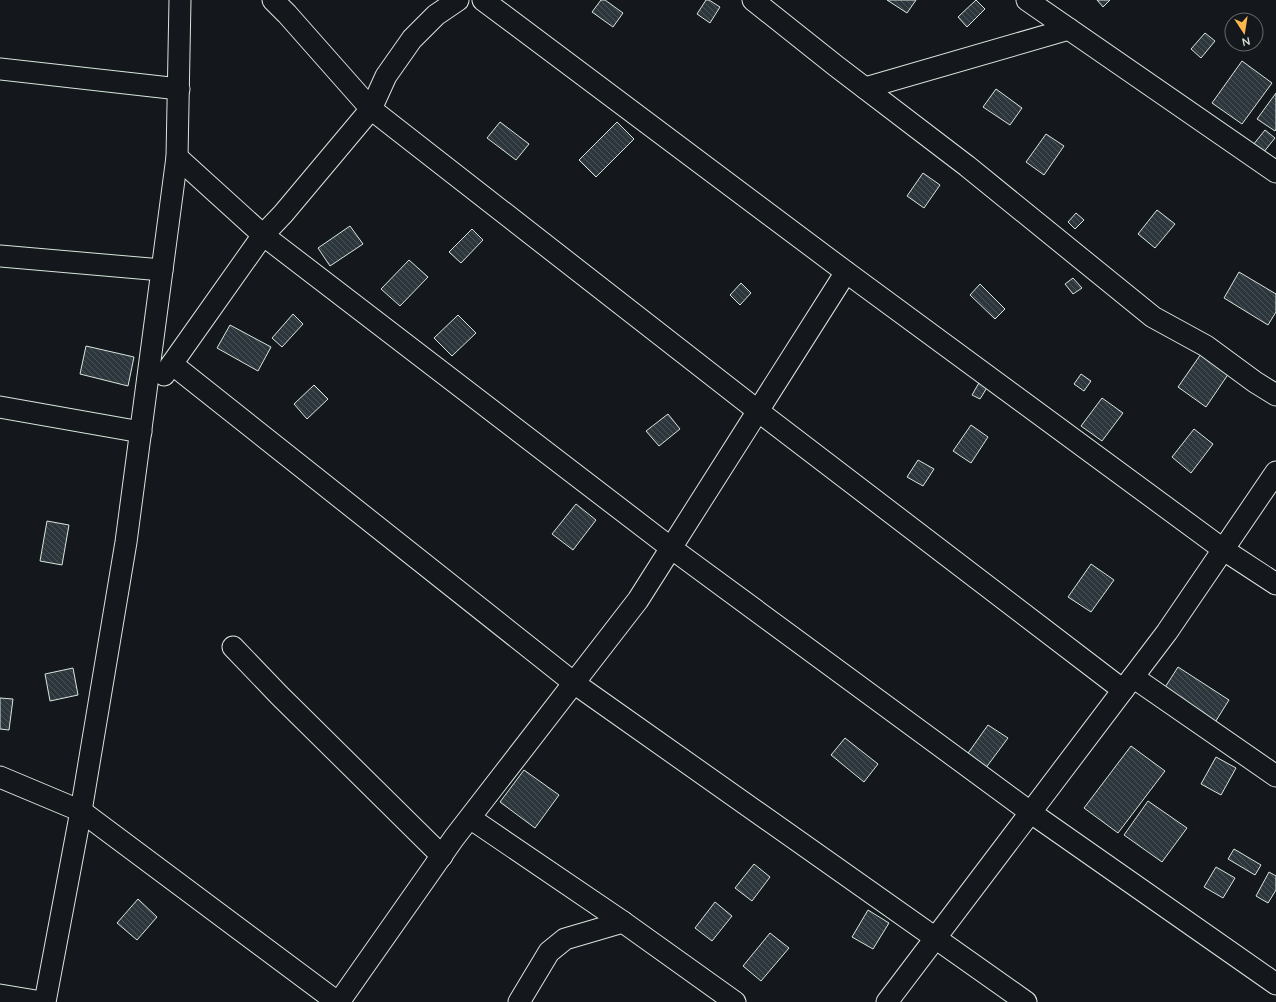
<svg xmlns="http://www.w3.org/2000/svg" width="1276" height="1002" font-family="Quicksand,sans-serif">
<defs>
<pattern id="building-back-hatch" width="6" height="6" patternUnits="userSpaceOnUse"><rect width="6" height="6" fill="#2c363c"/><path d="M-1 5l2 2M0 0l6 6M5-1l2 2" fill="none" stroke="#4a5358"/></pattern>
</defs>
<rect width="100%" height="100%" fill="#14181c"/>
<g fill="url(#building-back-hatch)" stroke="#d8e6dc">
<polygon points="601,0 605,0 623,13 613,27 592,12"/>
<polygon points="706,0 709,0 720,7 710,23 697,14"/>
<polygon points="887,0 916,0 907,13"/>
<polygon points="976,0 985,9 967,27 958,17"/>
<polygon points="1097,0 1110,0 1103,7"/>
<polygon points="1205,33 1215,41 1201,58 1191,49"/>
<polygon points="1242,61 1272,83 1242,124 1212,103"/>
<polygon points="996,89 1022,108 1010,125 983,107"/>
<polygon points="1276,93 1276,129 1275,131 1257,119"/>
<polygon points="500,122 529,144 516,160 487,138"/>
<polygon points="617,122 634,139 596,177 579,160"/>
<polygon points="1265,130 1275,138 1263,153 1253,145"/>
<polygon points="1046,134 1064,146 1044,175 1026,162"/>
<polygon points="923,173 940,185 924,208 907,196"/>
<polygon points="1157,210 1175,224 1155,248 1138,234"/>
<polygon points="1076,213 1084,220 1075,229 1068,222"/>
<polygon points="350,226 363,244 330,266 318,248"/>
<polygon points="472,229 483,240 461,263 449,252"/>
<polygon points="409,260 428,277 400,306 381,289"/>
<polygon points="1239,272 1276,294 1276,312 1268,325 1224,298"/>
<polygon points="1073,278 1082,288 1073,294 1065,284"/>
<polygon points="741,283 751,293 740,305 730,295"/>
<polygon points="980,284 1005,309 995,319 970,295"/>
<polygon points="293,314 303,324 282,347 272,338"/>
<polygon points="458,315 476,333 452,356 434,338"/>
<polygon points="230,325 271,347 258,371 217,348"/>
<polygon points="86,346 134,357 128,386 80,374"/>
<polygon points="1201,354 1229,373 1206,407 1178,387"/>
<polygon points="1081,374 1091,381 1084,391 1074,384"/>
<polygon points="980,381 988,386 980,399 972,395"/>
<polygon points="314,385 328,399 307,419 294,404"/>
<polygon points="1102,398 1123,413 1102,441 1081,426"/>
<polygon points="668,414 680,429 659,446 646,431"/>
<polygon points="971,425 988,437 971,463 953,451"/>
<polygon points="1194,429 1213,444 1191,473 1172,457"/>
<polygon points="918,460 934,469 923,486 907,477"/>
<polygon points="576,504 596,520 573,550 552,534"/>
<polygon points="47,521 69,525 62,565 40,561"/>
<polygon points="1091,564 1114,580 1091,612 1068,597"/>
<polygon points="1178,667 1229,700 1214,724 1162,692"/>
<polygon points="73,668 78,695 50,701 45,674"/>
<polygon points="0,698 13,699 9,730 0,729"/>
<polygon points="988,725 1008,738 985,769 966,756"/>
<polygon points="845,738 878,764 864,782 831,755"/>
<polygon points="1131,746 1165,771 1118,833 1084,808"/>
<polygon points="1216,757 1236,768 1221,795 1201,784"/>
<polygon points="524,770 559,795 535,828 500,802"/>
<polygon points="1148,801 1187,828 1162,862 1124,835"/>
<polygon points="1234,849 1261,865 1255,875 1228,859"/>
<polygon points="754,864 770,877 752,901 735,888"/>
<polygon points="1216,867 1235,878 1223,898 1204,887"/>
<polygon points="1269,872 1276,876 1276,890 1268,903 1256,896"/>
<polygon points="138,899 157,917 137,940 117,923"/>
<polygon points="715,902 732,916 712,941 695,928"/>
<polygon points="868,910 889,923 873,949 852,937"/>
<polygon points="770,933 789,948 761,981 743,966"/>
</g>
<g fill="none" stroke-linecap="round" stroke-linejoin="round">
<defs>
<g id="street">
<polyline points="273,0 287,14 371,109 758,411 1123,690"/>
<polyline points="483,0 846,272 1224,550 1276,584"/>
<polyline points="753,0 836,66 967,166 1153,317 1206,346 1255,382 1276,395"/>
<polyline points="1027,0 1276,172"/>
<polyline points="0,69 179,89"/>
<polyline points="865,88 1069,29"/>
<polyline points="177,157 263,235 671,548 1030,812 1276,984"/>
<polyline points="0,256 162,270"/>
<polyline points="172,364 574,683 1026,1002"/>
<polyline points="164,375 263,235 283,214 371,109 386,76 412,39 436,15 458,0"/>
<polyline points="0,407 141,432"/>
<polyline points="233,647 279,695 442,856"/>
<polyline points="1133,677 1276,776"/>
<polyline points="0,777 81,811 337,1002"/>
<polyline points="470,818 623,922 735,1002"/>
<polyline points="0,995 42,1002"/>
<polyline points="45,1002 81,811 126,542 177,157 180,0"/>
<polyline points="339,1002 454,838 638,600 846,272"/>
<polyline points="519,1002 549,952 565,939 623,922"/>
<polyline points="887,1002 1167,632 1276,472"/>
</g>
</defs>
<use href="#street" stroke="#d8e6dc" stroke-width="23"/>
<use href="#street" stroke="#14181c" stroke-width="21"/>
</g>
<g transform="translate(1244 32) rotate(168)"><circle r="19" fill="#14181c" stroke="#626a69"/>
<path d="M0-3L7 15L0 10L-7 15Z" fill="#ffb74d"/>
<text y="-6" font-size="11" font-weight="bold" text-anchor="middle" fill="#d8e6dc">N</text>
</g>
</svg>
